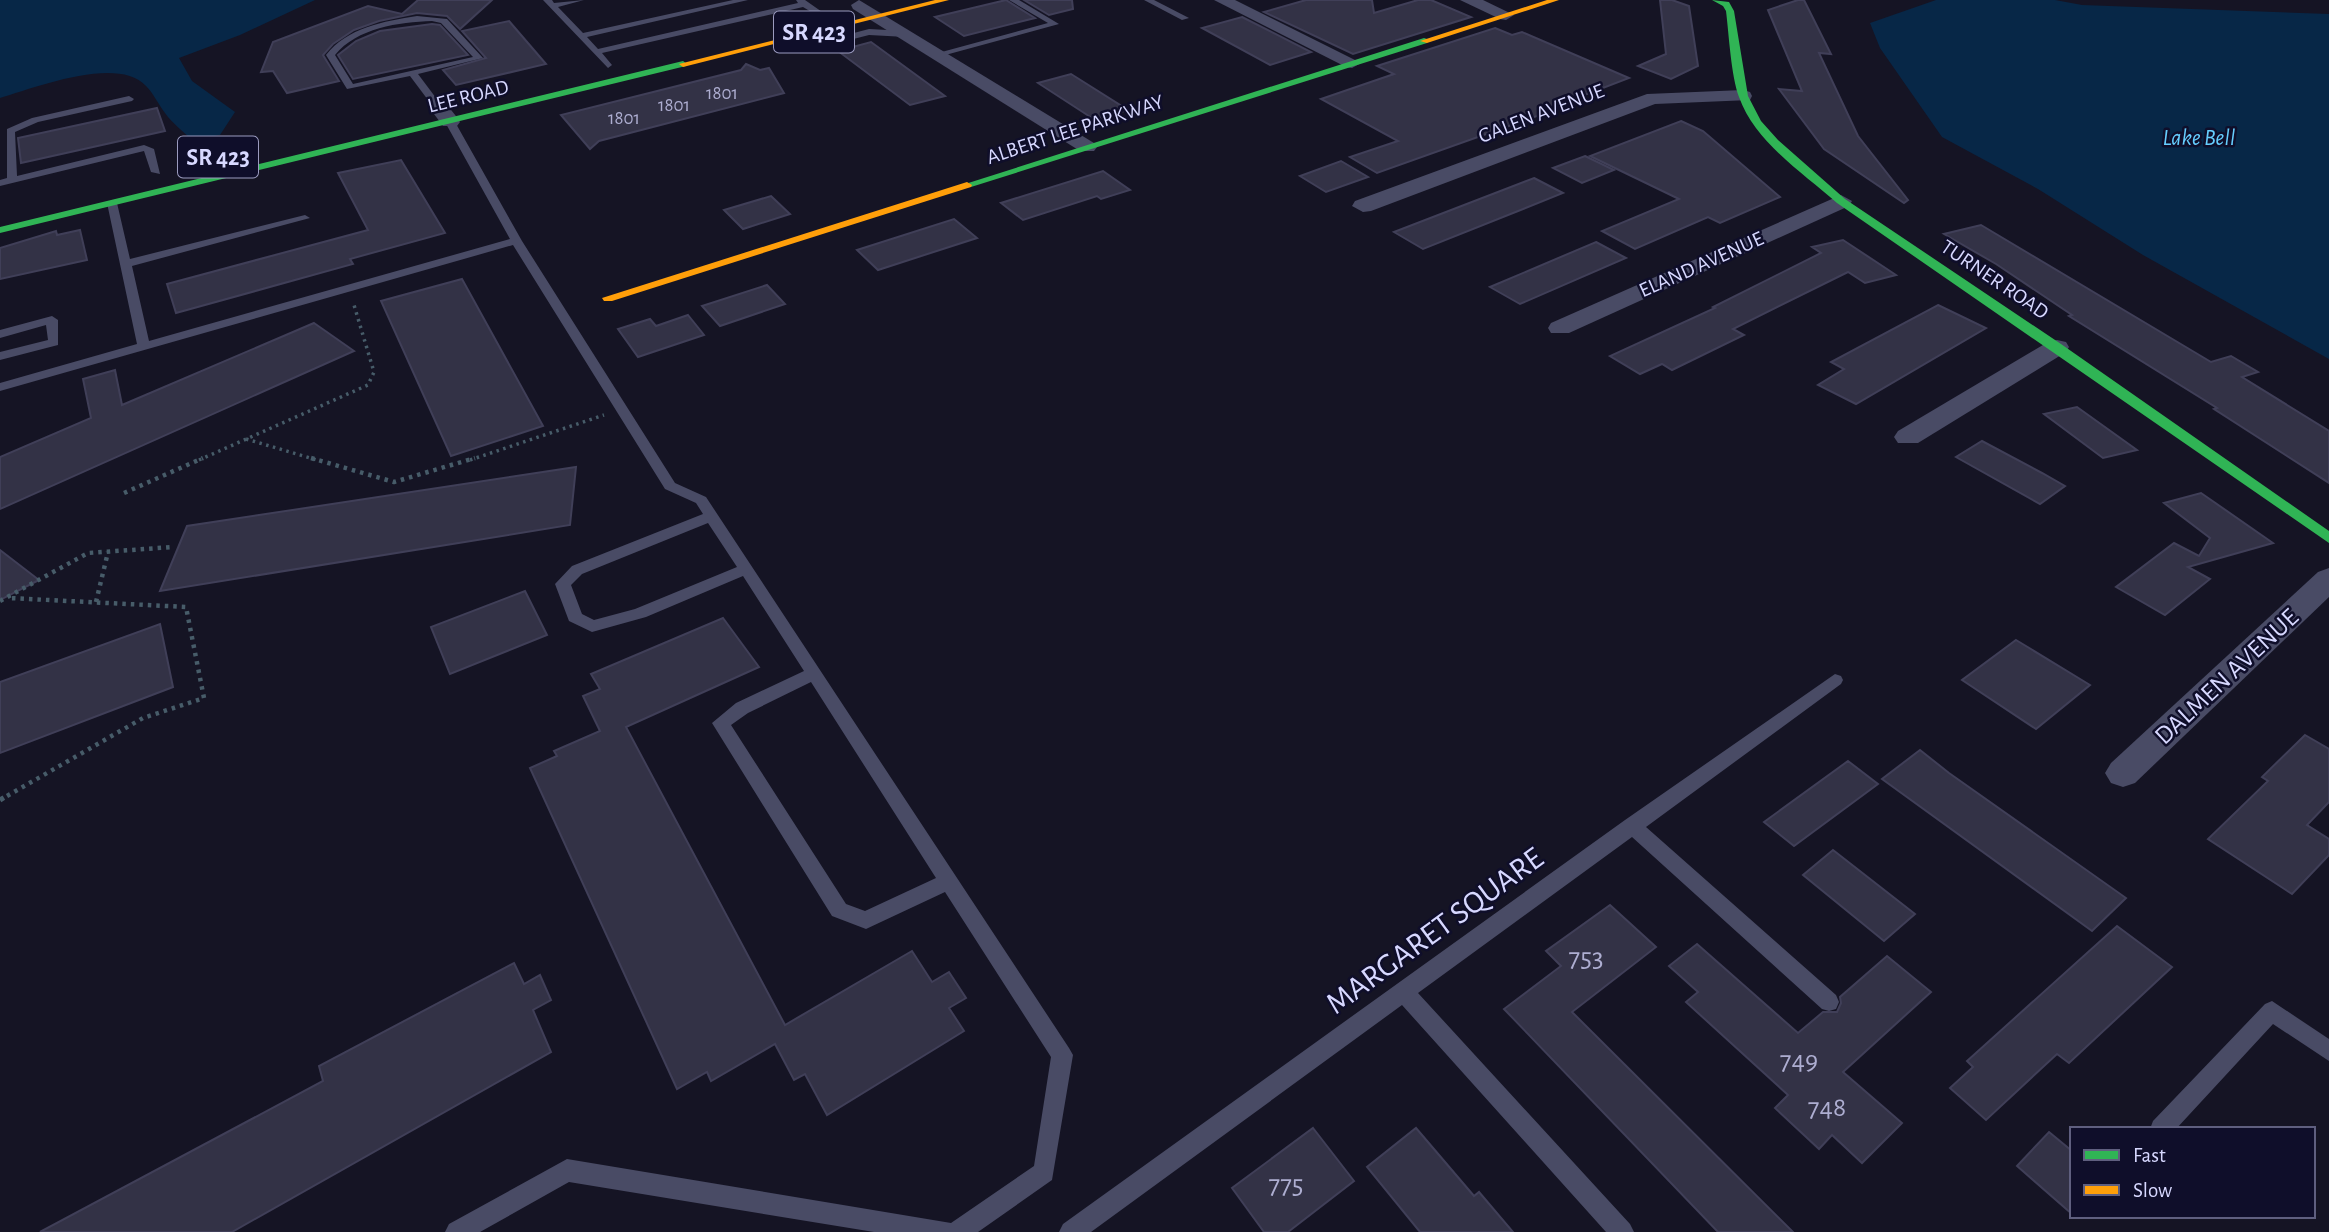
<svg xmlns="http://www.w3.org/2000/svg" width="2329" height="1232" font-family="'Alegreya Sans',sans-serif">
<rect width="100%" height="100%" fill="#151424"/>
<g fill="#072747">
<path d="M0,0h315l-75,35 -61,23 13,23 43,31 -15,23 -28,5c-9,-9 -20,-17 -27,-27 -7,-9 -11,-19 -19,-27 -28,-31 -112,2 -146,12z"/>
<polygon points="1936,0 2055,0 2082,5 2329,14 2329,359 2143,255 2038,189 1942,137 1880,48 1870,23"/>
</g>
<g fill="#333246" stroke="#403f58" stroke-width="2">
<polygon points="418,0 492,0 460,29 447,16 417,13 379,21 354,30 333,44 323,55 339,81 287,93 273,71 261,72 273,42 368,6 402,14"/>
<polygon points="1006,0 1035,18 964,36 935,17"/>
<polygon points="1024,0 1072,0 1073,9 1049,15"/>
<polygon points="1306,0 1372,0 1374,13 1418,0 1431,0 1471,17 1353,54 1264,12"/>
<polygon points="1660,0 1672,0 1689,6 1698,66 1671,79 1638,66 1666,54"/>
<polygon points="1798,0 1804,0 1831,54 1819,53 1858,136 1908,200 1904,203 1824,149 1779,89 1802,91 1768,10"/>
<polygon points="1242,17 1311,52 1270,65 1202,28"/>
<polygon points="509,21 546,64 456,85 443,70 486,58 462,31"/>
<polygon points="432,24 440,25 468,55 353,79 338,55 356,41 380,31"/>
<polygon points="1495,28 1512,35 1522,32 1629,78 1548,109 1551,111 1377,173 1350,157 1398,141 1321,99 1394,74 1377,66"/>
<polygon points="871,42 945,96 910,105 838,51"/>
<polygon points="746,64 760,70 769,68 784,93 599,141 590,149 561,115 741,70"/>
<polygon points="1071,74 1128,110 1095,120 1038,83"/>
<polygon points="157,108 165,131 21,163 18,138"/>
<polygon points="1681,121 1703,131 1780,197 1720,223 1708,217 1635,249 1602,231 1679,199 1590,156"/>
<polygon points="1585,156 1614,170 1582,183 1553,168"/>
<polygon points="401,160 445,233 350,259 353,264 176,313 167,284 368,230 338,173"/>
<polygon points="1341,161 1368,177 1326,192 1300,176"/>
<polygon points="1103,171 1130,190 1101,199 1097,196 1023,220 1001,203"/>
<polygon points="1534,178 1563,193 1423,249 1394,232"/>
<polygon points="771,196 790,214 743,229 724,210"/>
<polygon points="954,219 977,238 878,270 857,250"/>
<polygon points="1981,225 2211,362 2231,356 2258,372 2242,377 2329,431 2329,483 2214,409 2217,408 2069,316 2072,315 1996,264 1944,234"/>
<polygon points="80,230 87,260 0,279 0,248 56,231 57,235"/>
<polygon points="1843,240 1896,275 1865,283 1848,272 1733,329 1744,335 1672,370 1662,364 1640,374 1610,356 1715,308 1713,307 1821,253 1812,247"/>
<polygon points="1596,242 1626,258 1520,304 1490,287"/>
<polygon points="462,279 543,426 451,456 381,301"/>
<polygon points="767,285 785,304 720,326 702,306"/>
<polygon points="1938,305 1986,328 1856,404 1818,385 1844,369 1831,362"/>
<polygon points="688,315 704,335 638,357 618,329 650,319 656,326"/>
<polygon points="314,323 354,351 0,509 0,457 91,418 83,379 115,370 122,405"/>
<polygon points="2077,407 2137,450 2103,458 2044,414"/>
<polygon points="1982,441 2042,473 2065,486 2040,504 1956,457"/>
<polygon points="576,467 570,525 160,591 187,526"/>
<polygon points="2201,493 2273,543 2188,567 2210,579 2165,615 2116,587 2174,543 2199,556 2210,538 2164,503"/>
<polygon points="0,550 39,580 0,600"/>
<polygon points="525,591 547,635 450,674 431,627"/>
<polygon points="723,618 759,667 626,727 785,1025 912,951 932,982 949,972 966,998 949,1008 964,1031 827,1115 805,1074 794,1080 775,1044 711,1081 707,1072 677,1089 530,768 557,756 554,751 600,731 583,696 600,689 591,674"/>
<polygon points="160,624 173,687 0,753 0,682"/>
<polygon points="2016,640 2090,685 2036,729 1962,680"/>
<polygon points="2305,735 2329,749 2329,802 2307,825 2329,839 2329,855 2292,894 2208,839 2268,781 2262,777"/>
<polygon points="1920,750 1949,773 2126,898 2092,931 1882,779"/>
<polygon points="1848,761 1878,784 1794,846 1764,822"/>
<polygon points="1833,850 1915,914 1884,941 1803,875"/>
<polygon points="1610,905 1656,947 1572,1012 1793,1232 1718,1232 1504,1009 1561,966 1546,951"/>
<polygon points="2117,926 2172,967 2069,1063 2057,1054 1986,1120 1950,1088 1973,1067 1967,1061"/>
<polygon points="1697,944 1798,1033 1823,1012 1837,1012 1841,1003 1840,997 1887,956 1931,992 1843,1072 1902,1123 1862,1163 1832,1135 1819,1149 1775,1108 1788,1095 1686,1002 1698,992 1669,966"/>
<polygon points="514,963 524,984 540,975 551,1000 533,1010 551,1052 232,1232 40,1232 323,1081 319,1066"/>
<polygon points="1313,1128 1354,1181 1288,1232 1264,1232 1232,1188"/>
<polygon points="1416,1128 1474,1196 1479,1192 1513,1232 1420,1232 1367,1167"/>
<polygon points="2049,1132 2072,1151 2072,1214 2017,1166"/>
</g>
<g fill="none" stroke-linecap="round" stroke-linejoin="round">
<g stroke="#475c69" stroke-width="3.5" stroke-dasharray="2.5 4.5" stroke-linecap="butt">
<polyline points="246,439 317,460"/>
<polyline points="199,460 368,385 374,372 354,305"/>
<polyline points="470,460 604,415"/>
</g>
<g stroke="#475c69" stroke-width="4.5" stroke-dasharray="3.5 5" stroke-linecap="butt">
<polyline points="311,458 394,482 475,458"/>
<polyline points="124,493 203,458"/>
<polyline points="0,601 88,553 173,547"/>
<polyline points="96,602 108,552"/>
<polyline points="7,796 143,718 204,698 186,607 9,598"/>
</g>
<polyline stroke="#475c69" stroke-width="5" stroke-dasharray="4.5 7" stroke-linecap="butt" points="0,800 10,794"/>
<g fill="#494b65" fill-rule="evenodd">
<polygon points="543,0 552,0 554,3 584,0 558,7 583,33 733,0 748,0 587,37 598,49 798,3 796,0 805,0 825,14 818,16 803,7 602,53 612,65 608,68"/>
<polygon points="1009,0 1019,0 1059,24 938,57 938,53 1048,23"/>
<polygon points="1144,0 1154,0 1189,18 1182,20"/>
<path d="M417,16l30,3 36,39 -65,16 24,32 -2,2h-6l-24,-32 -63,13 -21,-34c21,-27 58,-34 91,-39zM432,21l9,2 32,34 -120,27 -18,-29c22,-27 64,-33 97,-34z"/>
<polygon points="869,29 906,31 910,34 906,37 869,35 807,51 783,39 787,36 808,45"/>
<polygon points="129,96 134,99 132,101 38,122 15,132 17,176 144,145 154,149 160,174 151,172 144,151 0,186 0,180 7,178 7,129 32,118"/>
<path d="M450,119l5,3 67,119 153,242 31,14 363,551 4,7 -21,125 -74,52h-104l-305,-50 -89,50h-35l4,-8 118,-65 384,64 83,-57 17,-109 -106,-165 -79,37 -34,-13 -120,-193 24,-20 68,-32 -61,-95 -97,41 -54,15 -23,-11 -14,-37 17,-18 131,-52 -7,-11 -31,-14 -152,-244 -513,146v-8l137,-39 -30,-141 1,-2 9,2 13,56 175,-44 5,3 -178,48 17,75 361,-102 -65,-117zM708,523l29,44 -102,42 -41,11 -12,-6 -11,-29 11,-11zM811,682l125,196 -71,33 -19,-7 -115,-179 17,-12z"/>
<polygon points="52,316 58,320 58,345 0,360 0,352 48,340 46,325 0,338 0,330"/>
<polygon points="1835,674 1841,676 1843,680 1841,684 1646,827 1836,995 1839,1002 1836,1009 1829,1011 1822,1009 1632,837 1418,993 1630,1224 1634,1232 1606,1232 1402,1005 1091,1232 1059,1232 1063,1224 1625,820"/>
<polygon points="2272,1001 2329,1039 2329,1061 2273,1024 2176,1129 2150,1129 2153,1121 2265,1004"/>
</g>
<g fill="#494b65" fill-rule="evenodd">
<polygon points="859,0 1094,143 1097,147 1094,151 1080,151 853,9 851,5"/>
<polygon points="1214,0 1235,0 1361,63 1352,68 1346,67"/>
<polygon points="1460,0 1483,0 1514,15 1506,20 1500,19"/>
<polygon points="1743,90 1750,92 1752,96 1750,100 1655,104 1371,211 1363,212 1352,206 1355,201 1647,94"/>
<path d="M437,100c10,3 17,13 23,22l-3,4h-14l-15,-20z"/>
<polygon points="1841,195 1852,201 1849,206 1569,333 1551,333 1548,328 1551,323"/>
<polygon points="2057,340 2066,342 2069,347 2066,352 1918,443 1898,443 1894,437 1898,431 2048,342"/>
<polygon points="2329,568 2329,597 2135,783 2123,787 2111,783 2105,773 2111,763 2318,572"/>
</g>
<g fill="#30b455" fill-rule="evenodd">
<path d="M1712,0l17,2 5,9 14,85 13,25 17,19 67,59 216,145 268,187v12l-492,-340c-34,-30 -82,-61 -98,-106 -8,-22 -10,-62 -13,-86l-3,-5z"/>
<polygon points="1424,38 1427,39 1427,43 971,187 962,185"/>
<polygon points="683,61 687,64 686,66 0,233 0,227"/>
</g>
<g fill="#ff9f0a" fill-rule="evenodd">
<polygon points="935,0 949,0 683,67 679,64"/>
<polygon points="1547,0 1559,0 1427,43 1420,41"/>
<polygon points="967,182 972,185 971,187 612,301 604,301 602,298"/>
</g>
</g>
<g text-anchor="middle" stroke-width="5" stroke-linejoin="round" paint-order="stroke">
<g font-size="19" fill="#aeaed1">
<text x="722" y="99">1801</text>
<text x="674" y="111">1801</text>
<text x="624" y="124">1801</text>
</g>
<g font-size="21" fill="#d7d8ff" stroke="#0f0e2a">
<text transform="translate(468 96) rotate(-14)" y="7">LEE ROAD</text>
<text transform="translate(1541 113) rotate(-21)" y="7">GALEN AVENUE</text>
<text transform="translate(1075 129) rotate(-18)" y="7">ALBERT LEE PARKWAY</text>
<text transform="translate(1701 264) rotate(-24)" y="7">ELAND AVENUE</text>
<text transform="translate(1995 279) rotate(34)" y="7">TURNER ROAD</text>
</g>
<g font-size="23" font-style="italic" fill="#65ceff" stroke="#0f0e2a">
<text x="2199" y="145">Lake Bell</text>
</g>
<g fill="#0f0e2a" stroke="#9b9bbf" stroke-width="2">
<rect x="774" y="11.5" width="80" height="41" rx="5"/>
<rect x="178" y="136.5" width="80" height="41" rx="5"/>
</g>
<g font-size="24" font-weight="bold" fill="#d7d8ff">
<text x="814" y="40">SR 423</text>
<text x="218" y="165">SR 423</text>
</g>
<g font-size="26" fill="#d7d8ff" stroke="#0f0e2a">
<text transform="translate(2226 676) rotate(-43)" y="9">DALMEN AVENUE</text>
</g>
<g font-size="28" fill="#aeaed1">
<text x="1586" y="966">753</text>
<text x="1799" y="1069">749</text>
<text x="1827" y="1116">748</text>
<text x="1286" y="1193">775</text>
</g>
<g font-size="32" fill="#d7d8ff" stroke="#0f0e2a">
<text transform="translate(1434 930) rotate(-36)" y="11">MARGARET SQUARE</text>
</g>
</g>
<rect x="2070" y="1127" width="245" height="91" fill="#0f0e2a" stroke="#5f5f7f" stroke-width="2"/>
<rect x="2084" y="1150" width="35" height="10" fill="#30b455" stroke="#5f5f7f" stroke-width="2"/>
<text x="2133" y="1162" font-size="21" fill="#d7d8ff">Fast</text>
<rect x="2084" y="1185" width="35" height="10" fill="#ff9f0a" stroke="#5f5f7f" stroke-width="2"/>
<text x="2133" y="1197" font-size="21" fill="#d7d8ff">Slow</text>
</svg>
